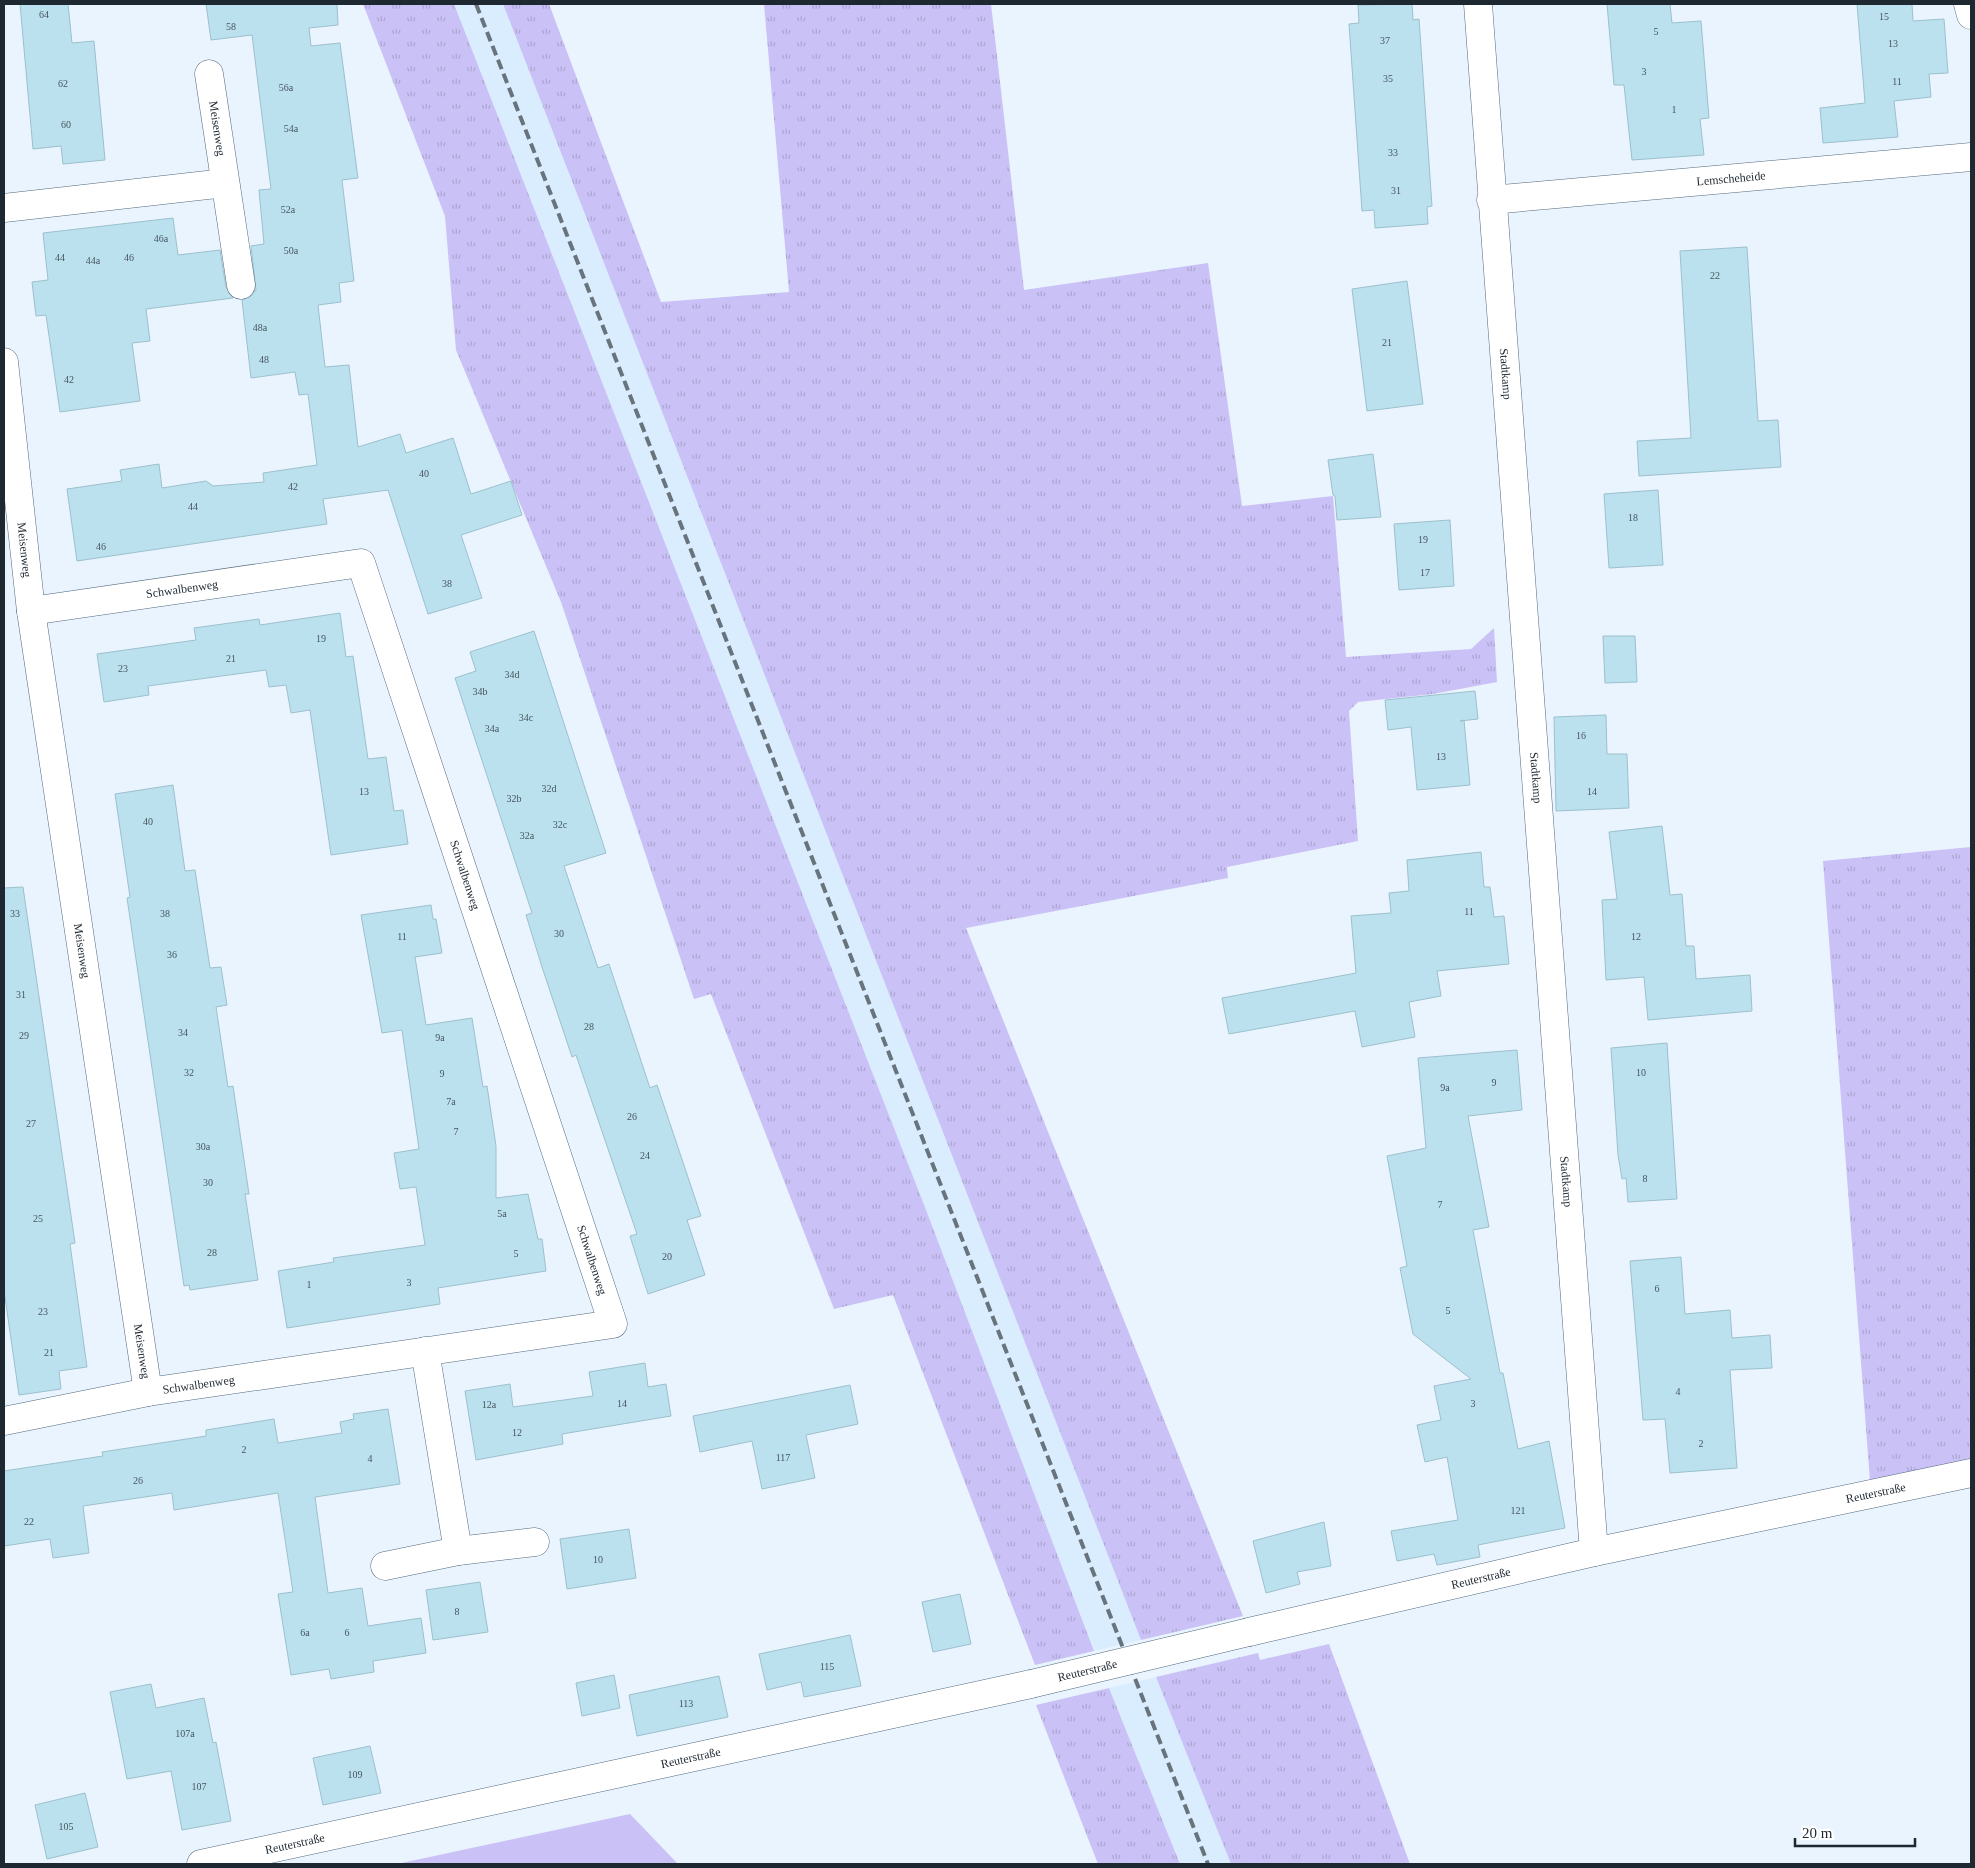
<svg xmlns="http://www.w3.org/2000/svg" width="1975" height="1868" font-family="'Times New Roman',serif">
<defs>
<pattern id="grass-tufts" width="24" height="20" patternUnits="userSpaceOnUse" patternTransform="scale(1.25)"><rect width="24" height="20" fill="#cac1f6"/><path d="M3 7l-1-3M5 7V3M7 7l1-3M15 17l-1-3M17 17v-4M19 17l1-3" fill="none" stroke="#ada6d3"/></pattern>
</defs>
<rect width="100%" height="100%" fill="#e9f4fe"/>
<g fill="#daedff">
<polygon points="454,4 503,4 1141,1640 1094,1651 923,1202"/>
<polygon points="1156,1677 1231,1864 1180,1864 1109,1688"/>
</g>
<g fill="url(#grass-tufts)">
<polygon points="363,4 454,4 923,1202 1094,1651 1035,1665 893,1295 834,1309 711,994 694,999 561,602 456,350 445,216"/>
<polygon points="503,4 549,4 661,302 789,292 764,4 991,4 1024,290 1208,263 1242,506 1333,496 1346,657 1471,649 1494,628 1497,682 1433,694 1358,702 1349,711 1358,841 1227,867 1228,878 966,928 1243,1616 1141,1640"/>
<polygon points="1971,847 1971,1459 1870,1481 1823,861"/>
<polygon points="1329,1644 1410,1864 1231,1864 1156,1677 1258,1653 1260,1660"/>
<polygon points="1109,1688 1180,1864 1098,1864 1036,1705"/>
</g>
<polygon fill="#cac1f6" points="630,1814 678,1864 397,1864"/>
<g fill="#bce1ee" stroke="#9cc0cd">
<polygon points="20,4 68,4 72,43 94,41 105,160 63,164 61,146 33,149"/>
<polygon points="206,4 337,4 338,25 309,28 311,46 340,43 358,178 342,180 354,281 339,283 341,302 318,305 325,367 349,365 358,447 400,434 406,453 453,438 471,494 511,481 522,515 461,535 482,598 428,614 388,490 323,499 327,524 77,561 67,489 122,481 120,470 159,464 162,488 206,481 213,486 264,482 263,473 317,465 308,394 299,395 295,372 251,378 242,300 250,297 256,290 251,246 264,244 259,190 271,189 252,35 211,40"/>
<polygon points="1412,4 1413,20 1419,19 1432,206 1427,207 1428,224 1375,228 1374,210 1362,211 1349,24 1359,23 1358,5"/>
<polygon points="1607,4 1670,4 1672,23 1701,21 1709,118 1700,119 1704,155 1632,160 1624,85 1614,85"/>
<polygon points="1857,4 1912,4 1913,21 1944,19 1948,73 1929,74 1931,97 1894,101 1898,137 1823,143 1820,108 1865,103"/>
<polygon points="173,218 178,255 220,250 226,287 233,298 146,309 150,341 132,343 140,401 60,412 46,315 36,316 32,282 48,280 43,233"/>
<polygon points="1747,247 1758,421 1778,420 1781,467 1639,476 1637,441 1691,438 1680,251"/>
<polygon points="1407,281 1423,404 1367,411 1352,289"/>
<polygon points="1373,454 1381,517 1337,520 1335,496 1333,495 1328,460"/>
<polygon points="1658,490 1663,565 1609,568 1604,494"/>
<polygon points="1450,520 1454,586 1399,590 1394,524"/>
<polygon points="340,613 346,657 353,656 368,759 386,757 394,811 403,810 408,844 331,855 310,710 291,713 286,685 269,687 266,670 148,686 149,695 104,702 97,654 196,640 194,628 259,619 260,625"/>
<polygon points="534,631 606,853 564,866 598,968 609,964 650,1088 657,1085 701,1216 687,1220 705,1275 648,1294 630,1236 637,1234 576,1055 572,1057 542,967 526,915 532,913 455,678 476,671 470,652"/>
<polygon points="1603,636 1635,636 1637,682 1605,683"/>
<polygon points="1475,691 1478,719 1460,721 1464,720 1470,785 1417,790 1411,727 1388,730 1385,700"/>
<polygon points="1606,715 1607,754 1627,754 1629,808 1556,811 1554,717"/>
<polygon points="173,785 185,871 195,870 210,968 221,967 227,1005 216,1007 228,1087 233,1086 249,1194 245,1194 258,1280 190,1290 189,1285 184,1286 127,898 130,897 115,794"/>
<polygon points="1662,826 1670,895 1682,894 1686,946 1694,946 1696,979 1750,975 1752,1011 1648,1020 1644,977 1606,980 1602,900 1617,899 1609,832"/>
<polygon points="1481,852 1484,887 1490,887 1494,917 1504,916 1509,964 1437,971 1441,996 1409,1002 1415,1037 1362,1047 1355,1011 1229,1034 1222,998 1356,973 1351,916 1391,913 1389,893 1409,891 1407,860"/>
<polygon points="23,887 75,1243 70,1244 87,1367 59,1371 61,1389 19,1395 4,1290 4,888"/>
<polygon points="431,905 433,919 436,919 442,953 415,957 426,1025 472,1018 483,1087 487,1086 496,1146 496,1198 528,1194 538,1239 542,1239 546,1271 438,1288 440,1304 287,1328 278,1271 334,1262 333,1258 425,1245 416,1187 400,1189 394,1153 419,1149 402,1030 382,1033 361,915"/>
<polygon points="1667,1043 1677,1199 1628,1202 1626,1178 1622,1179 1618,1155 1611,1048"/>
<polygon points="1517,1050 1522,1110 1468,1116 1489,1227 1473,1230 1500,1373 1503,1373 1518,1449 1549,1441 1565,1528 1478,1545 1480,1557 1437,1565 1434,1554 1397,1561 1391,1531 1458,1520 1447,1457 1425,1462 1417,1425 1441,1420 1434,1386 1471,1379 1413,1334 1400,1268 1407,1266 1387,1156 1426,1148 1418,1058"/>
<polygon points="1681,1257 1685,1314 1730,1310 1732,1338 1770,1335 1772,1368 1730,1370 1737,1468 1670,1473 1665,1419 1643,1420 1630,1261"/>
<polygon points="645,1363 648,1387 666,1384 671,1416 562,1434 563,1444 476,1460 465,1391 510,1384 513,1407 593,1396 589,1372"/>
<polygon points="850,1385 858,1424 806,1435 815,1478 762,1489 752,1441 700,1452 693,1416"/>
<polygon points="388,1409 400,1484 315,1497 328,1593 362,1588 368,1626 421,1618 426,1653 373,1661 374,1672 331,1679 329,1669 291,1675 278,1594 293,1592 278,1493 174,1510 172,1493 83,1506 89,1553 53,1558 50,1539 4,1546 4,1471 103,1456 102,1452 206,1436 206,1430 274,1419 278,1443 342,1433 340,1422 354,1419 353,1414"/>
<polygon points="1324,1522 1331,1566 1297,1572 1300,1584 1266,1593 1253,1541"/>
<polygon points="629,1529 636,1578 567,1589 560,1539"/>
<polygon points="480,1582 488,1632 433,1640 426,1590"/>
<polygon points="960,1594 971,1644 933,1652 922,1602"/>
<polygon points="850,1635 861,1686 804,1697 801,1682 767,1690 759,1654"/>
<polygon points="614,1675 620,1708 582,1716 576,1683"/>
<polygon points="719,1676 728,1717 637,1736 629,1695"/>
<polygon points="151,1684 156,1708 204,1698 213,1743 216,1742 231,1821 182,1830 171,1771 127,1779 110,1692"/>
<polygon points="370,1746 381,1793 323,1805 313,1758"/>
<polygon points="85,1793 98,1847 47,1859 35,1805"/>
</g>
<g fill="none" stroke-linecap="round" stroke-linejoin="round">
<defs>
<g id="minor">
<path id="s1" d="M1478,4l116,1548"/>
<polyline points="1968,4 1971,15"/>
<path id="s2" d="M209,74l32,211"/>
<path id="s3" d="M1491,200l480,-43"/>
<polyline points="4,208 225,183"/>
<path id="s4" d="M4,362l27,249 117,781"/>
<polyline points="425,1351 458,1551"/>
<path id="s5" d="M4,1421l144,-29 465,-68 -252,-761 -330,48"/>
<polyline points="385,1566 458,1551 535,1542"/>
<path id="s6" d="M1249,1632l345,-80 377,-79"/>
<path id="s7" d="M201,1864l830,-180"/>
</g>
</defs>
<use href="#minor" stroke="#536a7e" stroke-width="29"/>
<use href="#minor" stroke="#fff" stroke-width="28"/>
<polyline stroke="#68737c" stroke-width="4" stroke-dasharray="10 5" stroke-linecap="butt" points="476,4 1208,1864"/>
<defs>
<g id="minor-bridge">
<path id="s8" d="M1031,1684l218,-52"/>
</g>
</defs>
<use href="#minor-bridge" stroke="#536a7e" stroke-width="29" stroke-linecap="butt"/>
<use href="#minor-bridge" stroke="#fff" stroke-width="28"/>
</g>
<g text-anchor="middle" stroke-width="4.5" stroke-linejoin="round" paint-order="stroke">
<g font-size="10" fill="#465660">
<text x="44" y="18">64</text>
<text x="1884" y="20">15</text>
<text x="231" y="30">58</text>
<text x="1656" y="35">5</text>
<text x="1385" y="44">37</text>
<text x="1893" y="47">13</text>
<text x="1644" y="75">3</text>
<text x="1388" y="82">35</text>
<text x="1897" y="85">11</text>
<text x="63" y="87">62</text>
<text x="286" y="91">56a</text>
<text x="1674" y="113">1</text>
<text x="66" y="128">60</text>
<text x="291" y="132">54a</text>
<text x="1393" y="156">33</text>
<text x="1396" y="194">31</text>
<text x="288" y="213">52a</text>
<text x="161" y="242">46a</text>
<text x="291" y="254">50a</text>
<text x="60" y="261">44</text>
<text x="129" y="261">46</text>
<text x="93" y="264">44a</text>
<text x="1715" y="279">22</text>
<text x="260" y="331">48a</text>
<text x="1387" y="346">21</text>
<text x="264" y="363">48</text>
<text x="69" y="383">42</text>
<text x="424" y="477">40</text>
<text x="293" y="490">42</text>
<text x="193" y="510">44</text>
<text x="1633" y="521">18</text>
<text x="1423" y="543">19</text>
<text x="101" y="550">46</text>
<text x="1425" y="576">17</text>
<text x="447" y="587">38</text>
<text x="321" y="642">19</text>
<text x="231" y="662">21</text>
<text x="123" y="672">23</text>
<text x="512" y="678">34d</text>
<text x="480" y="695">34b</text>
<text x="526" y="721">34c</text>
<text x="492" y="732">34a</text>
<text x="1581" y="739">16</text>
<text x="1441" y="760">13</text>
<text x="549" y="792">32d</text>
<text x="364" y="795">13</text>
<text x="1592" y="795">14</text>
<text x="514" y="802">32b</text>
<text x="148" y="825">40</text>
<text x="560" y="828">32c</text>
<text x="527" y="839">32a</text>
<text x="1469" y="915">11</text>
<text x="15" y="917">33</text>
<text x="165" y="917">38</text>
<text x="559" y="937">30</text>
<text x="402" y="940">11</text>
<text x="1636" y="940">12</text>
<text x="172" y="958">36</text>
<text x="21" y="998">31</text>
<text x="589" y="1030">28</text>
<text x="183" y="1036">34</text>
<text x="24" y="1039">29</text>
<text x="440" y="1041">9a</text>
<text x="189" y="1076">32</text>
<text x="1641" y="1076">10</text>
<text x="442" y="1077">9</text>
<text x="1494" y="1086">9</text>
<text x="1445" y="1091">9a</text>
<text x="451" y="1105">7a</text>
<text x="632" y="1120">26</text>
<text x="31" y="1127">27</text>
<text x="456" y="1135">7</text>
<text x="203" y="1150">30a</text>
<text x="645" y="1159">24</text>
<text x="1645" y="1182">8</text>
<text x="208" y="1186">30</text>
<text x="1440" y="1208">7</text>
<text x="502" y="1217">5a</text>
<text x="38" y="1222">25</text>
<text x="212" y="1256">28</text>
<text x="516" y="1257">5</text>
<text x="667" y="1260">20</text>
<text x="409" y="1286">3</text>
<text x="309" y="1288">1</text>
<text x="1657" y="1292">6</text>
<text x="1448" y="1314">5</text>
<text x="43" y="1315">23</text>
<text x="49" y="1356">21</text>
<text x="1678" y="1395">4</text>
<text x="622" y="1407">14</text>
<text x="1473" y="1407">3</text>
<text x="489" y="1408">12a</text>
<text x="517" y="1436">12</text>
<text x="1701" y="1447">2</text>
<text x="244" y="1453">2</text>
<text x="783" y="1461">117</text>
<text x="370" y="1462">4</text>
<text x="138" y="1484">26</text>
<text x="1518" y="1514">121</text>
<text x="29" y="1525">22</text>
<text x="598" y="1563">10</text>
<text x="457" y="1615">8</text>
<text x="305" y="1636">6a</text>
<text x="347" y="1636">6</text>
<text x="827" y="1670">115</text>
<text x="686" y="1707">113</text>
<text x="185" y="1737">107a</text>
<text x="355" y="1778">109</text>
<text x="199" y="1790">107</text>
<text x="66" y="1830">105</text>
</g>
<g font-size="12" fill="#1e2831" stroke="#fff">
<text dy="4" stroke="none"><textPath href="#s2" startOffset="55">Meisenweg</textPath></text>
<text dy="4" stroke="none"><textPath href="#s3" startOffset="241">Lemscheheide</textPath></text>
<text dy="4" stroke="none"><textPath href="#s1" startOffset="371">Stadtkamp</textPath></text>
<text dy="4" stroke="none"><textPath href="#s4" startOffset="189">Meisenweg</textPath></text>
<text transform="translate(182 589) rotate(-8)" y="4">Schwalbenweg</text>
<text dy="4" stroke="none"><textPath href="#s1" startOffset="776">Stadtkamp</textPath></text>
<text transform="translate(465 875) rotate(72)" y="4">Schwalbenweg</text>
<text dy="4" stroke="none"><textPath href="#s4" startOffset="594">Meisenweg</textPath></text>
<text dy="4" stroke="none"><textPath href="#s1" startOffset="1181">Stadtkamp</textPath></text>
<text transform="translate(592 1260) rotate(72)" y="4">Schwalbenweg</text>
<text dy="4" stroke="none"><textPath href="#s4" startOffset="999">Meisenweg</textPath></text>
<text dy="4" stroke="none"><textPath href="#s5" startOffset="198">Schwalbenweg</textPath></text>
<text dy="4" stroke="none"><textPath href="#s6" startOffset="642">Reuterstraße</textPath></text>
<text dy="4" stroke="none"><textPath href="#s6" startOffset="238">Reuterstraße</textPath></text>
<text dy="4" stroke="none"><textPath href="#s8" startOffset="58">Reuterstraße</textPath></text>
<text dy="4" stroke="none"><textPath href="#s7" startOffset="501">Reuterstraße</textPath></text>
<text dy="4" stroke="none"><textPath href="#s7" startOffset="96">Reuterstraße</textPath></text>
</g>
</g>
<rect width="1975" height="1868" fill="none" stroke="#1e2831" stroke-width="10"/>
<path d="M1795 1838v8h120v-8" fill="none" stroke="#1e2831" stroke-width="2.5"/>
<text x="1802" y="1838" font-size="15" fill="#1e2831" stroke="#ffffff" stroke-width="4" paint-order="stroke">20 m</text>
</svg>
